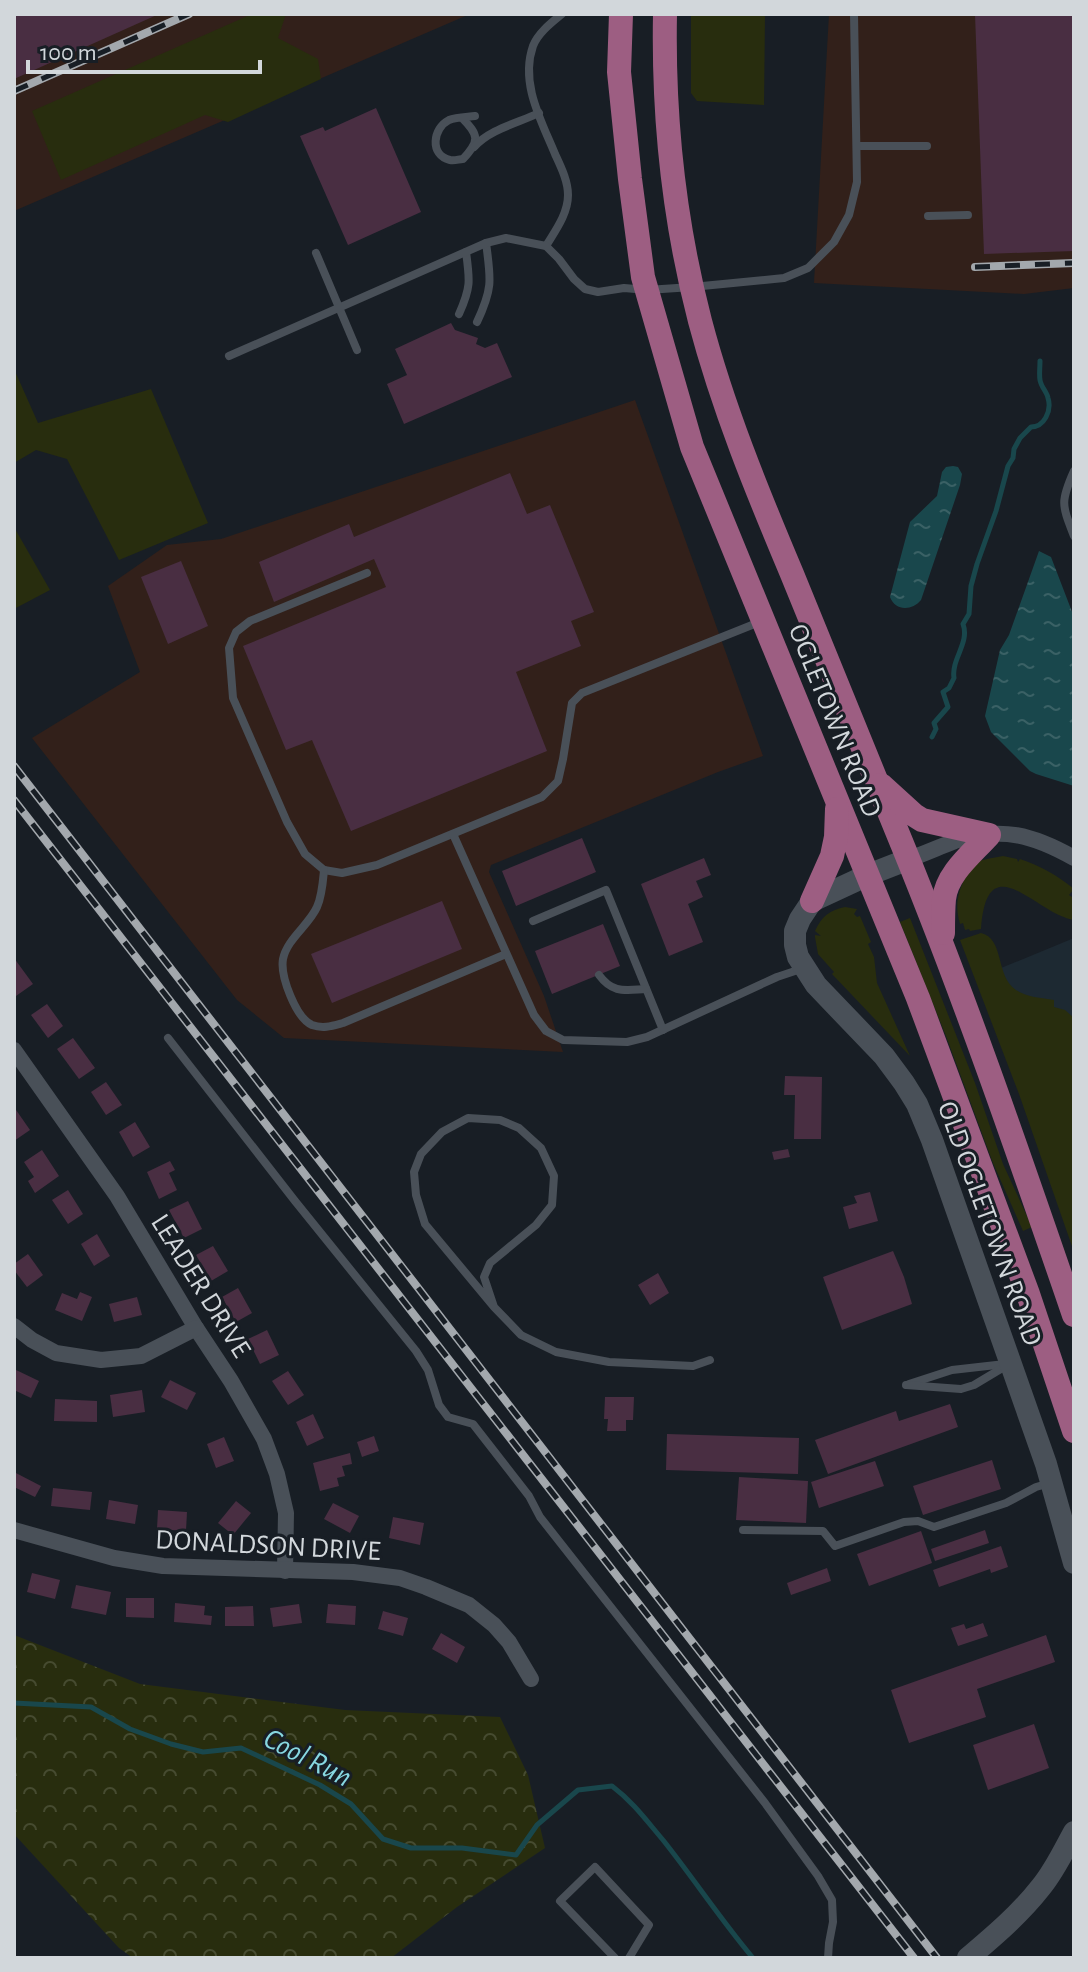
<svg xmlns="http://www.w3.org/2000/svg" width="1088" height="1972" font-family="'Alegreya Sans',sans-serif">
<defs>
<pattern id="forest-crowns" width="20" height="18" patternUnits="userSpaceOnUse" patternTransform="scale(2)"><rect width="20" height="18" fill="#282d0e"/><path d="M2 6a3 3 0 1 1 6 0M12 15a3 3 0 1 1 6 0" fill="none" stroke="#464b30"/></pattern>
<pattern id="water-ripples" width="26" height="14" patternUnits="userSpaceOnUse" patternTransform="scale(2)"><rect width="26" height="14" fill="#19474c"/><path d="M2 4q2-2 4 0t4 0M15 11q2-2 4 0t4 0" fill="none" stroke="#3a6165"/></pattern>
</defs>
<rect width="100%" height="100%" fill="#181e25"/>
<g fill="#32201a">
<polygon points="14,14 470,14 14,211"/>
<polygon points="829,14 1074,14 1074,288 1024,294 814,283"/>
<polygon points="635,400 763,756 718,772 491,865 489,872 544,996 563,1052 284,1038 237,1000 32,738 140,672 108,586 167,545 221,539"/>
</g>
<polygon fill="#1d2932" points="1074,938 1074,1212 989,973"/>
<g fill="#282d0e">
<polygon points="252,14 286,14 278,38 318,59 321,79 228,122 205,115 61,180 32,111"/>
<polygon points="691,14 765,14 764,105 697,101 691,93"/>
<polygon points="14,369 38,423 151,389 208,523 119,560 67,459 36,450 14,463"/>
<polygon points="14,527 50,590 14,609"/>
<path d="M1003,856l14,3 1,3 2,-3c21,7 37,16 54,30l-5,6 3,2 2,-1v24c-38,-6 -87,-77 -93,9l-11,2 -1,-2 -4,1 -2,-7 -3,1c-5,-17 -3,-30 5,-46 2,-4 3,-8 6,-12 8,-7 22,-8 32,-10z"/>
<path d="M845,907l12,2 -3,5 3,3 3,-1 11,26 -3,2 6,13 3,26 33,73 -78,-82 2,-2 -16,-18 -3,-17v-2l6,1 -6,-5c7,-15 15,-21 30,-24z"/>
<polygon points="910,918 975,1083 1003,1164 1032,1227 1023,1231 993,1163 946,1036 900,922"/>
<path d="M981,933c24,6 14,43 35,57 10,7 26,8 38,10v7l11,3 9,8v234l-55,-158 -59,-154z"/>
</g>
<polygon fill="url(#forest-crowns)" points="14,1635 140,1684 345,1710 500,1717 528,1775 545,1848 457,1907 391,1958 133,1958 119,1948 14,1834"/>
<g fill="url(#water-ripples)">
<path d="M953,466l5,1 4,7 -2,11 -39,115c-9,11 -26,11 -31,-3l20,-75 27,-26 5,-24 4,-5z"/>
<polygon points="1039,551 1051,557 1074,617 1074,786 1036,774 1030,771 991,732 985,716 1000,650 1009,635"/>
</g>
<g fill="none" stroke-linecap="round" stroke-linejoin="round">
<g stroke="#19474c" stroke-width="5">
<path d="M932,737l4,-8 -2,-6 14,-16 -5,-15 6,-4 5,-10c-3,-19 16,-35 9,-54l6,-10 2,-28 6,-22 19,-53 12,-45 5,-8 1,-9 6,-11 11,-11c13,0 21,-16 17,-29 -1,-6 -7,-11 -8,-18 -1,-5 0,-13 0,-19"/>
<path d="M14,1703l77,4 39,22 41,15 32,8 38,-4 79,37 31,19 32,35 28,9h51l54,7 21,-30 41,-35 34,-4c21,16 34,34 51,54 31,39 58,80 90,118"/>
</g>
</g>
<g fill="#492e42">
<polygon points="14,14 159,14 14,79"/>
<polygon points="975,14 1074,14 1074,251 984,254"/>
<polygon points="376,108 421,212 348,245 300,136 323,127 325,131"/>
<polygon points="451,323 455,330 478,338 476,344 485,348 497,343 512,377 404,424 387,384 407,375 395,349"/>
<polygon points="510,473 527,514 550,505 594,612 571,621 581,646 516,672 547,751 351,831 312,740 286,750 243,646 386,587 374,559 274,602 259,562 349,524 354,537"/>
<polygon points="181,561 208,626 168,644 141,577"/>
<polygon points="582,838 596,872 516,906 502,871"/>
<polygon points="704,858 711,875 696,881 703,897 688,904 703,942 669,956 641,884"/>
<polygon points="442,901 462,949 332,1003 311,954"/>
<polygon points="603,924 620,966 552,994 535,951"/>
<polygon points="14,958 33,984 16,996 14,994"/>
<polygon points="47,1004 63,1026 48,1038 31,1015"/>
<polygon points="73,1038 95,1068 79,1079 57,1049"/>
<polygon points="785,1076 822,1077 821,1139 794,1139 795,1095 784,1095"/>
<polygon points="106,1082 122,1105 106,1115 91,1092"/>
<polygon points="14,1107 30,1130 14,1141"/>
<polygon points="135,1122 150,1147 133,1157 119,1132"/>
<polygon points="788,1149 790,1157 774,1160 772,1152"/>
<polygon points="42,1150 59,1176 35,1193 28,1181 34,1177 24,1162"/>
<polygon points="170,1161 175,1170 169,1173 177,1190 159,1199 147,1172"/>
<polygon points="68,1190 83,1214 68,1224 52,1200"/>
<polygon points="870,1192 878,1221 849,1229 843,1207 857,1203 854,1196"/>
<polygon points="188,1201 202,1229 184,1238 169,1210"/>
<polygon points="97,1234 110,1256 94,1266 81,1244"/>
<polygon points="213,1246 228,1271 211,1281 196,1255"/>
<polygon points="893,1251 904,1277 912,1304 842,1330 823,1277"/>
<polygon points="28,1254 43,1275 27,1287 14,1270 14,1264"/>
<polygon points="658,1273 669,1293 650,1305 638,1285"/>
<polygon points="238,1288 252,1313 236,1322 222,1297"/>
<polygon points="80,1292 92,1297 82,1321 55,1310 62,1293 77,1299"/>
<polygon points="137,1297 142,1315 114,1322 109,1304"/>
<polygon points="267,1330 279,1355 260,1364 248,1339"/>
<polygon points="14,1369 39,1381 31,1398 14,1390"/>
<polygon points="288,1371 304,1395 288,1405 272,1381"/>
<polygon points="170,1380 196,1393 187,1410 161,1397"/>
<polygon points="142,1390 145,1412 113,1417 110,1395"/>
<polygon points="605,1397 634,1397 633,1420 626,1420 626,1431 607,1431 608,1419 604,1419"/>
<polygon points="55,1399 97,1401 97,1422 54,1421"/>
<polygon points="950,1404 958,1427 828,1474 815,1440 896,1411 899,1421"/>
<polygon points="313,1414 324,1438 307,1446 296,1422"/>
<polygon points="667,1434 799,1438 798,1474 666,1470"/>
<polygon points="374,1436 379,1451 362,1457 357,1442"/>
<polygon points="224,1437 234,1461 216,1468 207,1444"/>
<polygon points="350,1453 352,1464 342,1466 345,1476 337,1478 339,1486 320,1491 313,1463"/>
<polygon points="992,1460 1001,1489 923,1515 913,1486"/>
<polygon points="875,1461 884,1486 819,1508 811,1482"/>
<polygon points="14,1472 41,1486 35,1497 14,1487"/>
<polygon points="739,1477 808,1481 806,1523 736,1520"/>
<polygon points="53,1488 92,1492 90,1510 51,1506"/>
<polygon points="109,1500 138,1505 135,1524 106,1519"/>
<polygon points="236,1501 251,1513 233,1535 218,1523"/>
<polygon points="333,1503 359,1516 350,1533 324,1519"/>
<polygon points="158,1510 187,1512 186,1531 157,1529"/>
<polygon points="393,1517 424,1523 420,1545 389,1538"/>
<polygon points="985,1530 989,1543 935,1561 931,1549"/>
<polygon points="921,1531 932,1563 869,1586 857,1554"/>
<polygon points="1001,1546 1008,1567 991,1573 990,1569 939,1587 933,1570"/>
<polygon points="827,1568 831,1581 791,1595 787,1583"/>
<polygon points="32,1573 60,1580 55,1599 27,1592"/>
<polygon points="76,1585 111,1592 106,1615 71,1608"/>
<polygon points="126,1598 154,1598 154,1618 126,1617"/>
<polygon points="175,1603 205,1606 204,1615 212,1616 211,1625 174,1622"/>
<polygon points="299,1604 302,1623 273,1627 270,1608"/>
<polygon points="328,1604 356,1606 355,1625 326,1623"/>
<polygon points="253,1606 254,1626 225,1626 225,1607"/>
<polygon points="383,1611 408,1618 403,1636 378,1629"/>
<polygon points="983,1623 988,1636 958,1646 951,1628 964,1624 966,1629"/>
<polygon points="441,1633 465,1647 457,1663 432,1649"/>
<polygon points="1046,1635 1055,1662 977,1689 986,1717 909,1743 891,1690"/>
<polygon points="1034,1724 1049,1768 988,1790 973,1745"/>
</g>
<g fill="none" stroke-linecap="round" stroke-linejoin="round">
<g stroke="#495058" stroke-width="8">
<path d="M462,118c17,17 18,23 1,41 -4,0 -8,2 -13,1 -21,-5 -17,-32 -1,-40 7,-3 18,-3 26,-4"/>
<polyline points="857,146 927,146"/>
<path d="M474,147c16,-18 44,-24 65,-34"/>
<polyline points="928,216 968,215"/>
<path d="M546,246c9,-15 22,-32 22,-51 0,-14 -7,-28 -13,-41 -14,-34 -35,-71 -22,-108 5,-13 18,-23 29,-32"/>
<polyline points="316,253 357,350"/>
<path d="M459,314c12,-27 11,-33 7,-62"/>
<path d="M477,322c16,-34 14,-42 9,-79"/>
<polyline points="229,356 486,243 506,238 546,246 559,259 574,279 585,289 598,292 624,288 647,290 692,287 784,278 808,268 834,242 849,215 857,182 854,14"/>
<path d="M1074,471c-14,31 -12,34 0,65"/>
<polyline points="367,573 250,621 236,632 229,648 233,698 287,822 305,854 324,870 342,873 377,865 542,797 558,781 563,759 572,703 582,693 762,621"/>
<polyline points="453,834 534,1015 546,1031 563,1040 627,1042 647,1037 777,977 801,969"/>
<path d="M324,870c-1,11 -2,26 -7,37 -8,18 -30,32 -34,52 -3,17 13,59 29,66 11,4 20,1 31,-2l163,-69"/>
<polyline points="533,921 606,890 663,1030"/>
<path d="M599,975c14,19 26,15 47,14"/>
<polyline points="168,1038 295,1201 416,1351 428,1370 439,1405 448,1417 473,1424 529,1496 540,1517 765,1803 818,1876 832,1900 833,1922 829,1943 828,1958"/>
<polyline points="494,1307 484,1277 490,1263 536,1225 552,1205 554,1176 541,1148 519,1128 500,1120 468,1118 442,1132 421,1154 414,1172 416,1195 425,1224 494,1307 521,1335 556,1352 609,1362 693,1366 710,1360"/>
<polyline points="909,1384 952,1370 1005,1364"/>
<polyline points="906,1385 961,1389 974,1385 1009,1364"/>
<polyline points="743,1530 823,1531 835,1546 904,1522 918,1521 934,1527 1006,1503 1036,1487 1050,1483"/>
<polyline points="615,1958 560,1901 595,1867 649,1925 629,1958"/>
</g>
<g stroke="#495058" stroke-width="16">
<path d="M909,859c15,-5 30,-12 46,-18 47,-15 78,-6 119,17"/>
<polyline points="14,1050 117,1196 196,1328 231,1381 264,1439 277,1474 286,1513 285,1571"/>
<polyline points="14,1326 32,1340 56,1353 101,1360 141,1356 196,1328"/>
<polyline points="14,1530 114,1558 163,1566 353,1572 400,1578 426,1587 469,1605 494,1625 509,1642 531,1679"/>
</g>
<g stroke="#495058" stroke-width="22">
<polyline points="909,859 868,875 812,901 800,919 795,931 795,945 798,957 816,985 884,1056 904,1083 917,1104 932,1140 1046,1464 1074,1563"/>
<path d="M968,1958c26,-22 52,-44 73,-71 14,-17 23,-37 33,-55"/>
</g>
<g stroke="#9d5e82" stroke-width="24">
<polyline points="621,14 619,72 630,179 643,277 692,447 918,998 1028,1294 1074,1431"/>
<path d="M665,14c-2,104 9,207 35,307 23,87 57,170 92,253 35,85 70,170 104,255 66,160 122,323 178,486"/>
<path d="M881,785l33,30 8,5 67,15c-17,19 -42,38 -45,64 -1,11 -1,23 -1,34"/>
<polyline points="812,901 832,856 836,837 837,809"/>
</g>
<defs>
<g id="rail">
<polyline points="14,91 189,14"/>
<polyline points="975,267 1074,263"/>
<polyline points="14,766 937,1958"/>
<polyline points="14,800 914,1958"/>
</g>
</defs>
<use href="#rail" stroke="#a3a8ad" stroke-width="8"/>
<use href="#rail" stroke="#181e25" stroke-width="5" stroke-dasharray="15" stroke-linecap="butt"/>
</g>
<g text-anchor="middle" stroke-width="6" stroke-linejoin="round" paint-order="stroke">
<g font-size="28" fill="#d2d7db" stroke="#181e25">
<text transform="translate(836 720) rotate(68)" y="10">OGLETOWN ROAD</text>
<text transform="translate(991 1223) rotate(70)" y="10">OLD OGLETOWN ROAD</text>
<text transform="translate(202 1285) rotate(58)" y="10">LEADER DRIVE</text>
<text transform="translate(268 1544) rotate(3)" y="10">DONALDSON DRIVE</text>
</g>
<g font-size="30" font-style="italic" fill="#87d7e1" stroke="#181e25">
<text transform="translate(308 1757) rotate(27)" y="10">Cool Run</text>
</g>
</g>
<rect width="1088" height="1972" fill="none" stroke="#d2d7db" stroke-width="32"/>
<path d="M28 60v12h232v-12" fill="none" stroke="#d2d7db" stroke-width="4"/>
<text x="40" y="60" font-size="24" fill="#d2d7db" stroke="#181e25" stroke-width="6" paint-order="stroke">100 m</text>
</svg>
